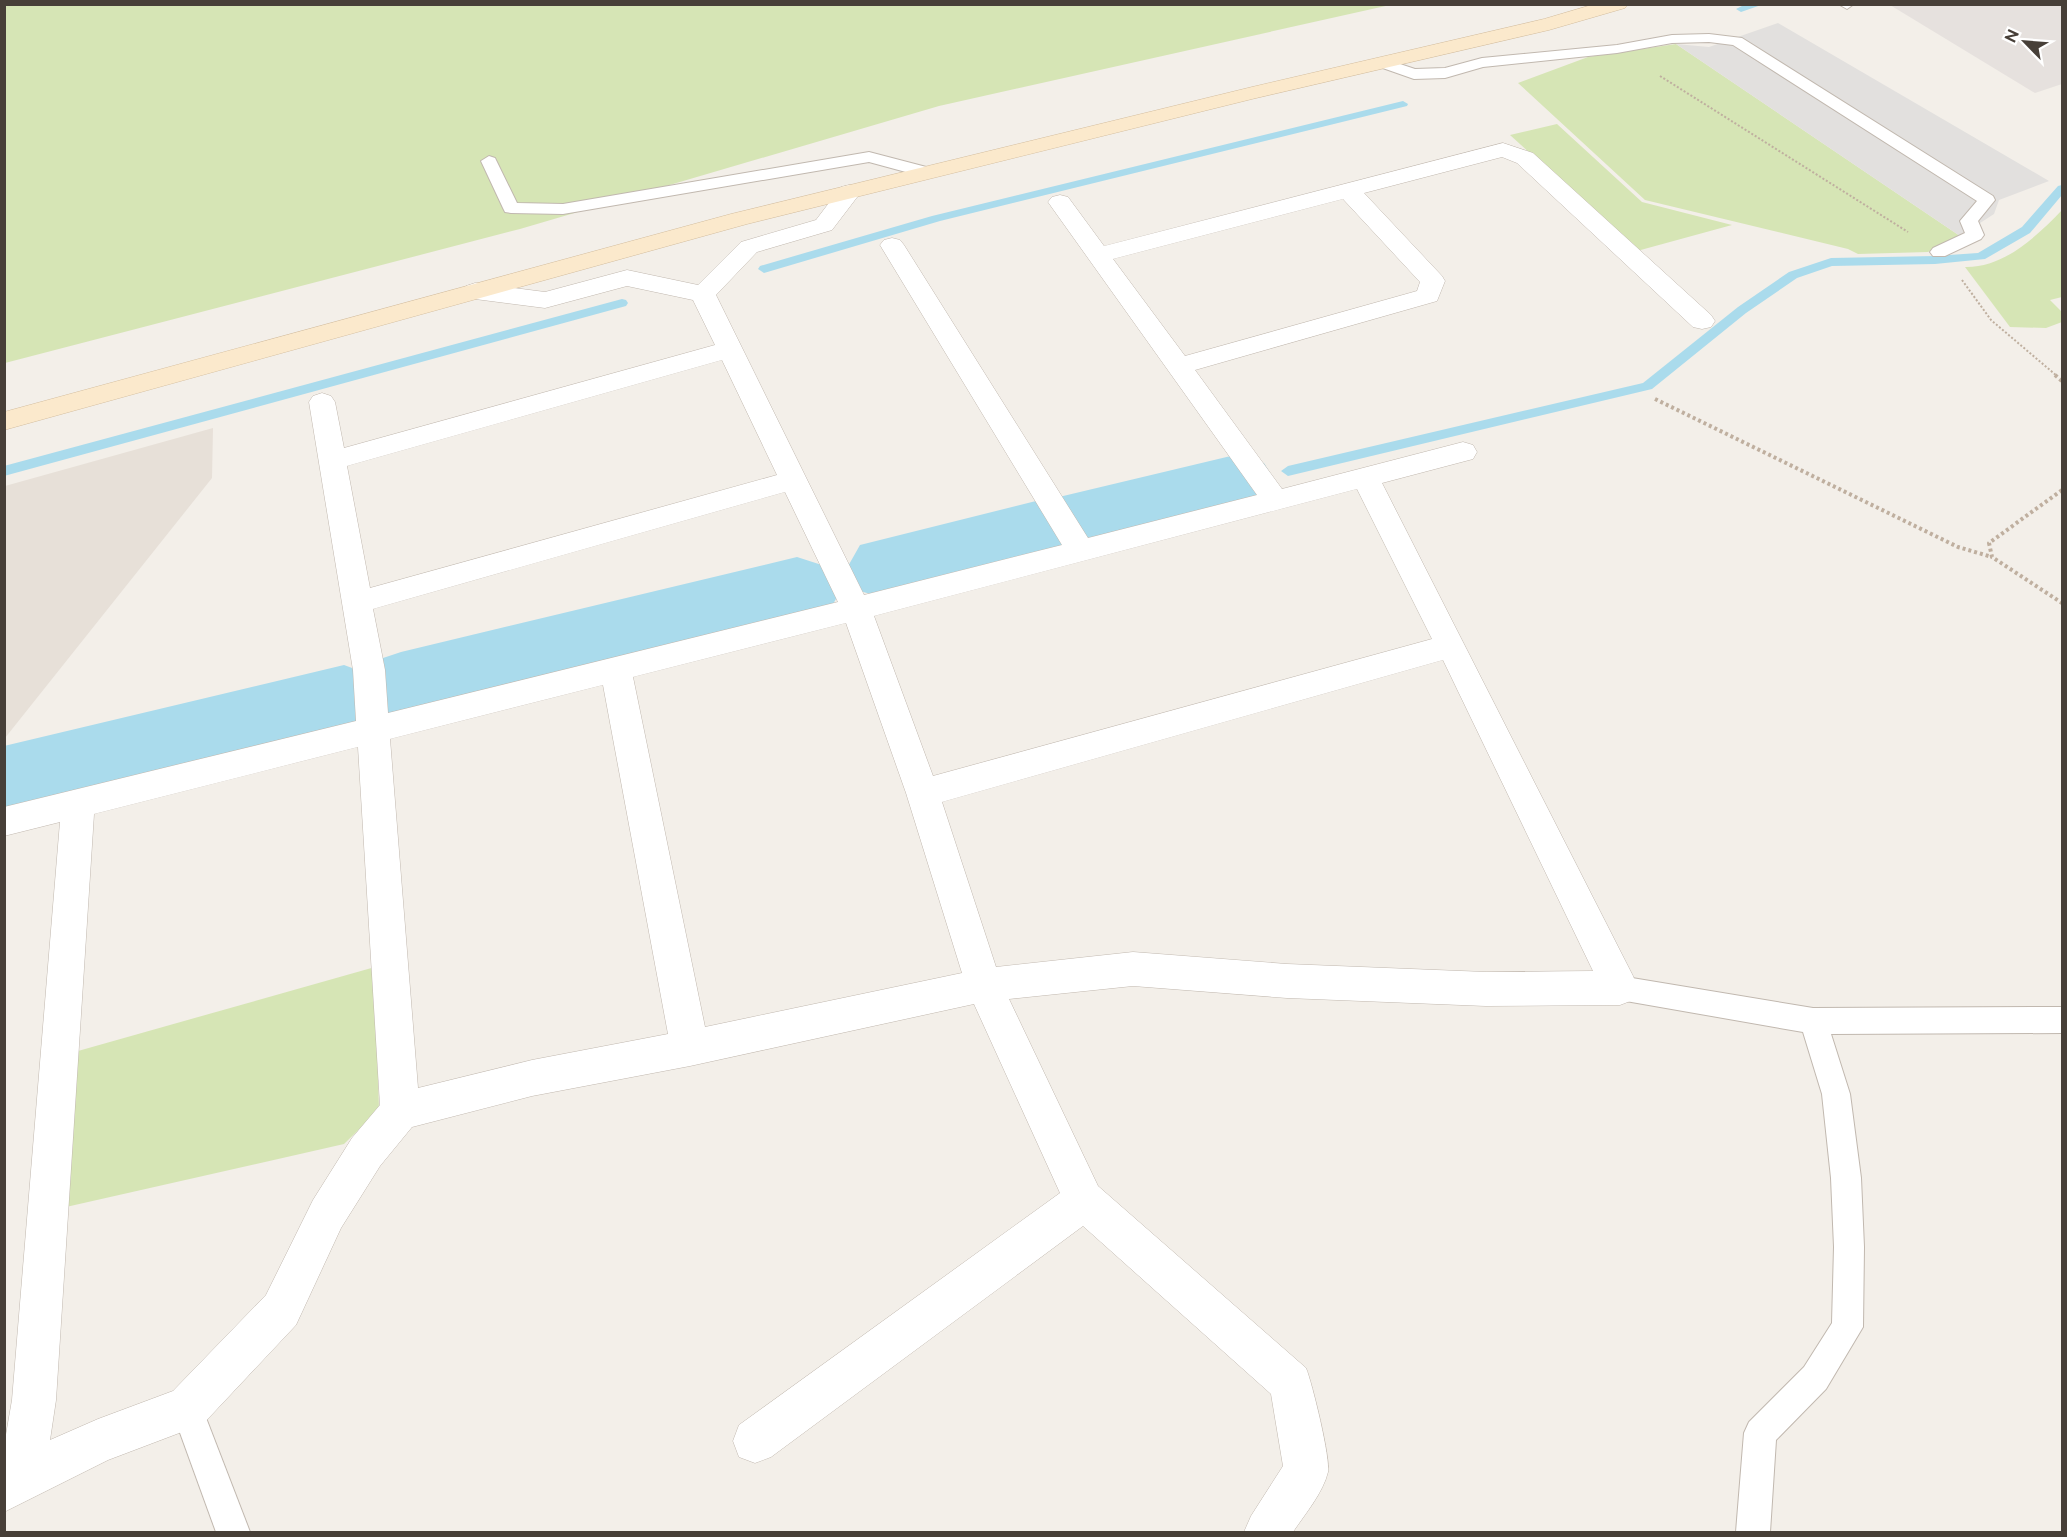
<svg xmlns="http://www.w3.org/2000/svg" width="2067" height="1537" font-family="Raleway,sans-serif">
<rect width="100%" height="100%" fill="#f3efe9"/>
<polygon fill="#e7e0d8" points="213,428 212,478 5,738 5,486"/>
<polygon fill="#e6e1de" points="1890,5 2062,5 2062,84 2035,93"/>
<g fill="#d6e5b5">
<polygon points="5,5 1390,5 939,106 520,229 5,363"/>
<polygon points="1676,44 1960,236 1928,252 1858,254 1848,249 1645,200 1518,83 1588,57"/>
<polygon points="1557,124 1642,202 1732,225 1637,251 1510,135"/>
<path d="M2062,210v87l-12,3 12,12v10l-16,6 -36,-1 -45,-60c39,1 72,-31 97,-57z"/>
<polygon points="375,967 379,1110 344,1144 66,1207 78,1051"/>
</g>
<polygon fill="#e2e0de" points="1778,23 2049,181 1999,200 1994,214 1960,236 1676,44 1709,47"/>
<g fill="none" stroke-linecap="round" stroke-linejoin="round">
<g fill="#aadbec" fill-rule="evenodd">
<polygon points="1746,4 1764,4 1741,12 1736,9"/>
<polygon points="1403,101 1408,104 1407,106 940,221 764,273 758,269 760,266 932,216"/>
<polygon points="2062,185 2062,195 2030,233 1985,259 1935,264 1832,266 1797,278 1746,313 1652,389 1288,476 1281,471 1288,466 1643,383 1738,307 1789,272 1831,258 1935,256 1978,253 2022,227 2058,186"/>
<polygon points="622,299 626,300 628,303 626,306 4,476 4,466"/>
</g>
<g fill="#aadbec" fill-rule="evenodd">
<polygon points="1235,455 1264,463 1277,484 1264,505 1089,550 1075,545 1070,553 891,600 860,591 847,568 860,545 1040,500 1055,504 1059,497"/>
<polygon points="797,557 828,567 841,590 828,613 401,726 382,720 377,730 344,741 4,828 4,746 344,665 363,672 368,663 401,652"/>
</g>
<defs>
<g id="lane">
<polygon points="1854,4 1847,9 1840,5 1840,4"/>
<polygon points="1709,34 1742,38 1993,196 1995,200 1978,221 1984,235 1981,239 1945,256 1933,256 1930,252 1933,248 1965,233 1960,221 1977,201 1733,45 1709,42 1672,43 1617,53 1483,67 1445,78 1414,79 1377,66 1374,63 1382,58 1415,69 1445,68 1482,58 1617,45 1672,35"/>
<polygon points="869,152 934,169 936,173 928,178 869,162 563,214 511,213 505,212 503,208 481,161 489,156 495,158 517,203 563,204"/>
<polygon points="1620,976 1813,1008 2062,1007 2062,1033 1831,1034 1850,1094 1861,1178 1864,1247 1863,1327 1826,1389 1776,1440 1770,1532 1736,1532 1744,1433 1749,1422 1804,1367 1832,1323 1834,1247 1831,1178 1822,1094 1803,1032 1620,1000 1611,997 1607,988 1611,979"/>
<polygon points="187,1392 198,1397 250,1532 216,1532 171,1408 176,1397"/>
</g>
<path id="street" d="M1503,143l30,10 178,162 4,6 -4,6 -9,2 -9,-2 -176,-164 -15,-6 -138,36 78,83 3,5 -8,20 -242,69 87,119 181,-47 10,3 4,7 -4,7 -91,24 251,493 5,12 -5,12 -13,5 -134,1 -199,-8 -154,-12 -124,13 89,187 208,182c6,14 25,92 22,104 -5,21 -23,42 -35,60h-49l7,-16 32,-50 -12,-72 -188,-168 -312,231 -16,6 -16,-6 -6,-16 6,-16 321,-232 -86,-189 -284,62 -158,30 -120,31 -32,39 -39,62 -45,97 -93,99 -95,36 -104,52v-66l8,-46 48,-578 -56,14v-29l352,-86 -3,-51 -44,-268 4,-6 9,-3 9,3 4,6 9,46 371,-103 -22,-45 -66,-14 -82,22 -70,-9 -9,-3 -3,-5 3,-5 9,-3 70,9 82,-22 71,15 43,-43 75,-22 25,-33 8,-2 8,2 4,5 -29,38 -75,22 -41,43 148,300 198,-50 -182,-300 4,-5 8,-2 8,2 4,5 184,293 169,-43 -209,-293 4,-5 8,-2 8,2 36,49zM1343,199l77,83 -3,9 -232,65 -72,-97zM722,360l55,115 -407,113 -23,-122zM1357,489l75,150 -499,137 -59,-160zM785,492l53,110 -450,111 -3,-43 -12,-61zM846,623l60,170 56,180 -257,54 -72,-350zM1443,660l150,311 -107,1 -199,-8 -154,-12 -137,15 -54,-165zM603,685l65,349 -136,26 -114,28 -28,-349zM358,747l22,358 -28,33 -39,62 -47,95 -93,96 -75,28 -48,21 6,-40 38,-586z"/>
<polygon id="secondary" points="1595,4 1628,4 1625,8 1549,30 1252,99 747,224 4,430 4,412 731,214 1252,87 1544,19"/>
</defs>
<use href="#lane" stroke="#c1b8af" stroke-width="2"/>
<use href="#street" stroke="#c1b8af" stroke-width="1"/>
<use href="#secondary" stroke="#d3bd9e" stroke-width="1"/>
<g stroke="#bfaf9f" stroke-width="2" stroke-dasharray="2 2" stroke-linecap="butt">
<polyline points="1660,76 1908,232"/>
<polyline points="1962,280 1991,320 2057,376"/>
</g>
<g stroke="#bfaf9f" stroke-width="4" stroke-dasharray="3 3" stroke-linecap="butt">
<polyline points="2055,375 2062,381"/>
<polyline points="1655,399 1958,547 1992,557"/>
<polyline points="2062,490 1989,543 1992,557 2062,603"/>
</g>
<use href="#lane" fill="#fff" fill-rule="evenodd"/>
<use href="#street" fill="#fff" fill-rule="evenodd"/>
<use href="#secondary" fill="#fbe9cc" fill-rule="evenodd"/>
</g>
<rect width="2067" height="1537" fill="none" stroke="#473f38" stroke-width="12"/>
<g transform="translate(2025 42) rotate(295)" stroke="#ffffff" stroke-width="4.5" paint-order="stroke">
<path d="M0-4.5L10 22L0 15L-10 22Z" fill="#473f38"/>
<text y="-9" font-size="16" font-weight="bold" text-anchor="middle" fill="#473f38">N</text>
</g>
</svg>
